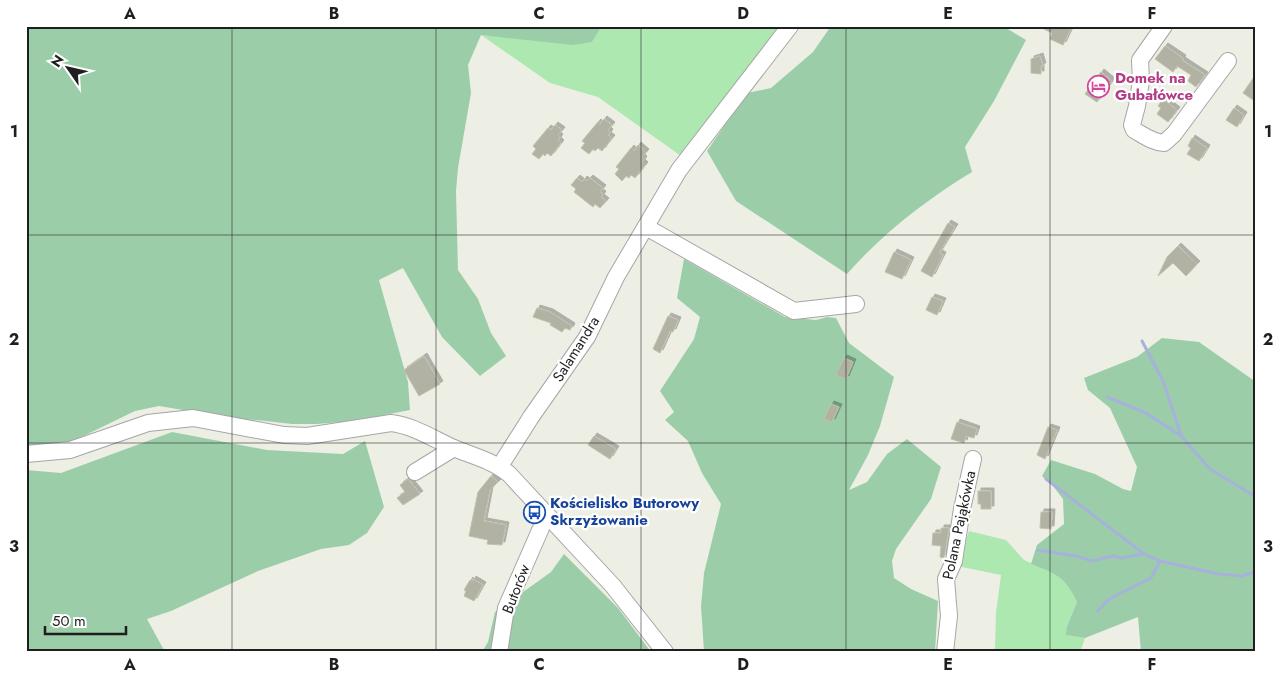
<svg xmlns="http://www.w3.org/2000/svg" width="1282" height="678" font-family="Jost,sans-serif">
<defs>
<filter id="shadow"><feDropShadow dx="3" dy="-3" stdDeviation="0" flood-color="#0004"/></filter>
</defs>
<rect width="100%" height="100%" fill="#edefe5"/>
<g fill="#ace8b0">
<polygon points="602,26 780,26 681,156 598,97 550,83 481,35 592,42"/>
<polygon points="969,531 1006,540 1024,560 1055,574 1069,585 1077,602 1067,626 1067,635 1085,638 1080,652 992,652 995,648 996,613 1001,575 957,566"/>
</g>
<g fill="#9bcea8">
<polygon points="26,26 602,26 592,42 573,45 481,35 468,65 471,93 458,168 456,191 458,270 478,299 491,333 506,356 480,376 442,337 403,268 379,280 408,382 410,410 354,421 317,424 292,424 219,416 159,406 135,411 69,443 46,448 26,445"/>
<path d="M831,26h172l23,14 -32,61 -29,46 7,25c-45,27 -91,63 -125,102l-111,-73 -29,-50 40,-58 24,-5 42,-36z"/>
<polygon points="684,259 785,317 816,320 827,317 836,318 849,343 894,377 880,426 868,455 849,490 867,482 887,454 907,439 941,467 931,499 896,549 892,561 894,578 911,589 938,601 935,652 704,652 701,606 704,573 721,504 702,473 688,441 665,420 674,412 660,391 694,339 700,317 677,298"/>
<path d="M1162,338l37,4 57,40v270h-115l-3,-35 -53,21 -19,-3 1,-9 10,-24c-12,-26 -21,-28 -46,-38l6,-19 27,-21 -1,-25 -10,-13 -11,-10 9,-16 44,14 28,15 8,2 6,-24 -27,-59 -22,-18 -4,-12 53,-21z"/>
<polygon points="172,432 267,450 343,454 365,441 384,507 367,533 349,545 321,549 258,571 171,611 147,619 165,652 26,652 26,470 61,473"/>
<polygon points="564,554 618,608 651,652 482,652 488,642 495,612 551,572"/>
</g>
<g fill="none" stroke-linecap="round" stroke-linejoin="round">
<g stroke="#a6b2dc" stroke-width="3">
<polyline points="1142,341 1163,381 1181,435"/>
<polyline points="1107,397 1146,413 1181,436 1210,469 1256,497"/>
<polyline points="1046,479 1144,554"/>
<polyline points="1038,550 1076,556 1092,561 1113,556 1121,558 1144,554 1160,561 1218,574 1241,576 1256,572"/>
<polyline points="1098,611 1109,599 1151,578 1160,561"/>
</g>
</g>
<g fill="#b1b1a4" stroke="#c1c1a8" filter="url(#shadow)">
<polygon points="1038,26 1072,26 1063,45 1050,39 1052,33"/>
<polygon points="1165,46 1183,58 1182,60 1205,75 1196,87 1188,81 1191,75 1177,66 1173,72 1155,59"/>
<polygon points="1040,56 1043,66 1041,66 1041,74 1031,73 1031,59"/>
<polygon points="1101,72 1112,81 1097,102 1085,94"/>
<polygon points="1256,74 1256,102 1243,93"/>
<polygon points="1163,99 1177,110 1168,122 1157,114 1161,108 1158,106"/>
<polygon points="1234,108 1244,115 1237,127 1226,120"/>
<polygon points="604,119 612,125 608,130 610,132 608,135 612,138 602,151 598,148 595,151 593,149 589,154 581,148 585,143 582,141 598,122 600,124"/>
<polygon points="555,125 562,130 558,135 560,137 558,140 561,143 551,156 547,153 545,156 543,154 539,159 532,154 536,149 533,146 548,128 551,130"/>
<polygon points="1192,138 1207,148 1199,161 1187,154 1191,148 1188,146"/>
<polygon points="638,145 646,152 642,157 644,159 642,162 645,165 635,178 631,175 629,178 626,176 622,181 615,174 619,169 616,167 631,148 634,151"/>
<polygon points="577,178 582,182 584,179 587,181 590,178 603,188 600,192 603,194 601,197 606,201 600,208 595,204 593,207 574,192 576,189 571,185"/>
<polygon points="948,223 955,227 939,253 943,255 932,277 921,271"/>
<polygon points="1178,246 1197,264 1186,276 1173,263 1158,276 1167,257"/>
<polygon points="894,252 911,260 902,279 885,272"/>
<polygon points="932,297 943,301 937,315 926,310"/>
<polygon points="537,308 550,312 572,326 570,330 565,328 562,332 550,325 551,323 533,317"/>
<polygon points="668,316 678,320 673,332 670,331 660,353 653,349"/>
<polygon points="424,356 440,384 419,396 404,370"/>
<polygon points="844,358 853,362 846,379 836,375"/>
<polygon points="831,404 839,407 832,422 824,419"/>
<polygon points="957,422 977,429 974,438 966,436 964,443 951,439"/>
<polygon points="1048,427 1057,430 1045,459 1037,455"/>
<polygon points="594,436 616,449 610,459 588,445"/>
<polygon points="491,476 498,482 490,490 484,521 506,525 502,545 487,544 488,540 469,536 478,492"/>
<polygon points="408,479 420,494 403,505 397,498 405,492 400,485"/>
<polygon points="978,491 991,491 991,509 981,509 981,504 978,504"/>
<polygon points="1041,512 1052,512 1051,529 1040,528"/>
<polygon points="941,528 949,528 944,558 940,557 941,546 932,545 933,533 941,533"/>
<polygon points="473,579 483,585 474,601 464,596 466,591 464,590 470,580 472,582"/>
</g>
<g fill="none" stroke-linecap="round" stroke-linejoin="round">
<defs>
<g id="minor">
<path d="M1164,26l-24,34 1,21 -4,25 -5,19 2,5c9,5 18,12 30,13l10,-9 54,-73"/>
<polyline points="646,227 794,311 856,304"/>
<path d="M26,454l44,-4 78,-27 45,-5 91,17 23,1 84,-13c24,3 44,17 65,26 18,7 37,12 53,25l104,112 52,66"/>
<polyline points="500,466 531,417 587,337 616,277 679,170 790,26"/>
<polyline points="415,472 454,448"/>
<polyline points="499,652 506,608 541,528"/>
<polyline points="945,652 949,616 946,579 954,561 962,509 973,459"/>
</g>
</defs>
<use href="#minor" stroke="#a6a6a6" stroke-width="18"/>
<use href="#minor" stroke="#fff" stroke-width="16"/>
</g>
<path fill="none" stroke="#1f1f1f" stroke-width="1" stroke-opacity="0.55" d="M232,26v626M436,26v626M641,26v626M846,26v626M1050,26v626M26,235h1230M26,443h1230"/>
<defs>
<symbol id="hotel-ring" viewBox="-11 -11 22 22"><circle r="9.5" fill="#fff" stroke="#d1479c" stroke-width="1.5"/><path d="M-6-4.5h1.5V1H6V5H4.5V3h-9V5H-6ZM-4 0a1.8 1.8 0 1 1 3.6 0ZM.5 0V-2.5h3Q6-2.5 6 0Z" fill="#d1479c"/></symbol>
<symbol id="bus-ring" viewBox="-11 -11 22 22"><circle r="9.5" fill="#fff" stroke="#1a4fb4" stroke-width="1.5"/><path d="M-5-6H5V4H4V6H2V4H-2V6H-4V4H-5ZM-3.5-4V0h7V-4ZM-3.5 1.2v1.5H-2V1.2ZM2 1.2v1.5H3.5V1.2Z" fill="#1a4fb4"/></symbol>
</defs>
<g fill-rule="evenodd">
<use href="#hotel-ring" x="1086" y="74" width="25" height="25"/>
<use href="#bus-ring" x="522" y="500" width="25" height="25"/>
</g>
<g text-anchor="middle" stroke-width="4.5" stroke-linejoin="round" paint-order="stroke">
<g font-size="15" font-weight="bold" fill="#b23c85" stroke="#fff" text-anchor="start">
<text x="1115" y="83">Domek na<tspan x="1115" dy="17">Gubałówce</tspan></text>
</g>
<g font-size="15" fill="#1f1f1f" stroke="#fff">
<text transform="translate(576 349) rotate(-58)" y="5">Salamandra</text>
<text transform="translate(959 525) rotate(-78)" y="5">Polana Pająkówka</text>
<text transform="translate(516 589) rotate(-69)" y="5">Butorów</text>
</g>
<g font-size="15" font-weight="bold" fill="#164399" stroke="#fff" text-anchor="start">
<text x="550" y="508">Kościelisko Butorowy<tspan x="550" dy="17">Skrzyżowanie</tspan></text>
</g>
</g>
<rect width="1282" height="678" fill="none" stroke="#ffffff" stroke-width="55"/>
<g transform="translate(68 68) rotate(304)" stroke="#ffffff" stroke-width="4" paint-order="stroke">
<path d="M0-4L9 19L0 12L-9 19Z" fill="#1f1f1f"/>
<text y="-8" font-size="14" font-weight="bold" text-anchor="middle" fill="#1f1f1f">N</text>
</g>
<path d="M45 626v8h81v-8" fill="none" stroke="#1f1f1f" stroke-width="2.5"/>
<text x="52" y="626" font-size="15" fill="#1f1f1f" stroke="#ffffff" stroke-width="4" paint-order="stroke">50 m</text>
<rect x="28" y="28" width="1226" height="622" fill="none" stroke="#1f1f1f" stroke-width="2"/>
<g font-size="16" text-anchor="middle" font-weight="bold" fill="#1f1f1f">
<text x="130" y="19">A</text>
<text x="334" y="19">B</text>
<text x="539" y="19">C</text>
<text x="743" y="19">D</text>
<text x="948" y="19">E</text>
<text x="1152" y="19">F</text>
<text x="14" y="137">1</text>
<text x="1268" y="137">1</text>
<text x="14" y="345">2</text>
<text x="1268" y="345">2</text>
<text x="14" y="552">3</text>
<text x="1268" y="552">3</text>
<text x="130" y="670">A</text>
<text x="334" y="670">B</text>
<text x="539" y="670">C</text>
<text x="743" y="670">D</text>
<text x="948" y="670">E</text>
<text x="1152" y="670">F</text>
</g>
</svg>
